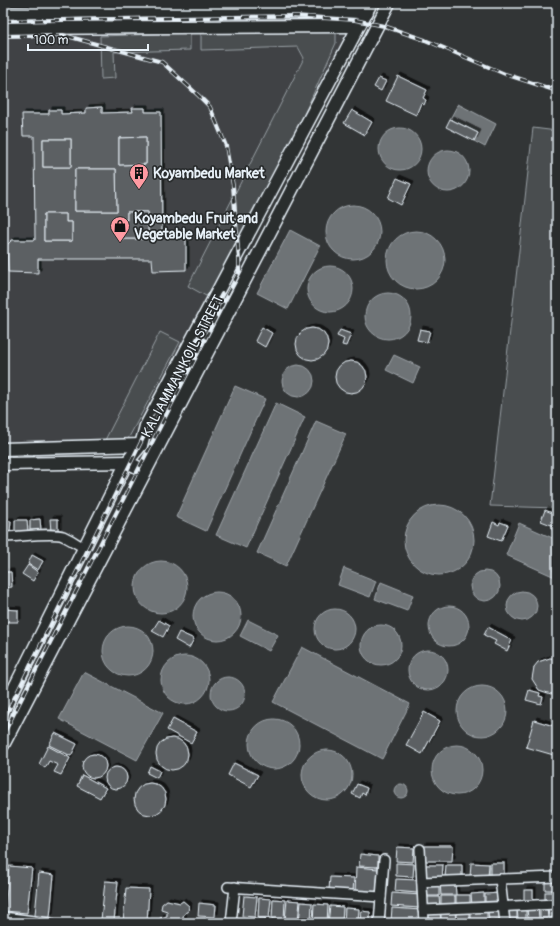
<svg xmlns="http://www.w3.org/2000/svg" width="560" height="926" font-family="Pangolin,sans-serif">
<defs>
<filter id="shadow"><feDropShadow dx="3" dy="-3" stdDeviation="0" flood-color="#0009"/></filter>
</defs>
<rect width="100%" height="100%" fill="#323536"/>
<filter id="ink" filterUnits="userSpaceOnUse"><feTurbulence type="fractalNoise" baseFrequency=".025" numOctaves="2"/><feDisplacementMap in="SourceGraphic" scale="8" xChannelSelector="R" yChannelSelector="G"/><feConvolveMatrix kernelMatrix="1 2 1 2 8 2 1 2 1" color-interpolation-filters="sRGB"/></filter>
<g filter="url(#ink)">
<polygon fill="#3f4244" points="345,30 346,39 127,448 3,449 3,32"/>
<g fill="#494d4f" stroke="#989fa4">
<polygon points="336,28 336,43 234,271 206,296 188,286 304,58 298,47 201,50 201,32"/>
<polygon points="190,33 190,50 114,52 115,78 101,79 100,36"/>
<polygon points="533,128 557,131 557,508 490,506"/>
<polygon points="160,332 180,342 128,439 124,442 103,444"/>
</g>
<g fill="#6e7376" stroke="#9fa5aa">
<polygon points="458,104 496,124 485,147 474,141 478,133 450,119"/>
<circle cx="400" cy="149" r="21"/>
<circle cx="448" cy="171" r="21"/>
<circle cx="353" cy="232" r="27"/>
<polygon points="290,230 320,246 288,309 257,293"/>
<circle cx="416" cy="260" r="29"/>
<circle cx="330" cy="289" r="23"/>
<circle cx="388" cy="316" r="23"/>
<polygon points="394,355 420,367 413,383 386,370"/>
<circle cx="298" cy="381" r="16"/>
<polygon points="235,386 265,399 206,531 176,517"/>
<polygon points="276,403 305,417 246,548 216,535"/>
<polygon points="316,421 346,434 286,566 257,553"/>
<circle cx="439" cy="540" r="35"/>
<polygon points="519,523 557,540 557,560 553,571 557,573 557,578 506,555"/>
<circle cx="161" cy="587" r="26"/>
<polygon points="344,568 376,581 370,597 338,585"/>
<circle cx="485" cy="586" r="15"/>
<polygon points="381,582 413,595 407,611 375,599"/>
<circle cx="522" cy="606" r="15"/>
<circle cx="217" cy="616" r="24"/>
<circle cx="449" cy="626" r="20"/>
<circle cx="335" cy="629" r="20"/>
<polygon points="248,620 278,635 269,651 240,636"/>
<circle cx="381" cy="645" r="20"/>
<circle cx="128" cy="651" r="25"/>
<polygon points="302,647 410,704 382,759 273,702"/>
<circle cx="428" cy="670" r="20"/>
<circle cx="185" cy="680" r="24"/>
<polygon points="84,672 163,713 137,760 59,719"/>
<circle cx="228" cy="694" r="17"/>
<circle cx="482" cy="711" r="25"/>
<circle cx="274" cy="744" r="25"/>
<circle cx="457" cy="770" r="25"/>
<circle cx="327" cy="775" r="25"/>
<circle cx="401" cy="791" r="7"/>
</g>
<g fill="#5c6063" stroke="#e8f1f8" fill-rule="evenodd" filter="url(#shadow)">
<polygon points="398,76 427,90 423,98 426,100 424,105 421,103 416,115 386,101"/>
<polygon points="379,78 386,81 381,91 374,87"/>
<path d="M102,107v6l31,-1 -1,-4h13v4h16l1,125 24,-1v34l-33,1 -1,-12h-114v14l-30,-1 -1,-27 5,-5h23l-1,-104h-11l-1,-22h27v-4h12v4l25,-1v-5zM146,137v27l-27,1v-27zM43,139h28v28h-28zM75,169h41l1,42h-42zM127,212h21v27h-27v-19h6zM44,214h22v8h6v19h-28z"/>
<polygon points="352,110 372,122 365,135 344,123"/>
<polygon points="450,119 478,133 474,141 446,127"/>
<polygon points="146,137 146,164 119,165 119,138"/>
<rect x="43" y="139" width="28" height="28"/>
<polygon points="75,169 116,169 117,211 75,211"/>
<polygon points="397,178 411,184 401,205 388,198"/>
<polygon points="127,212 148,212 148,239 121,239 121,220 127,220"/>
<polygon points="44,214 66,214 66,222 72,222 72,241 44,241"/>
<polygon points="262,327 272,333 265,347 255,341"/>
<circle cx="312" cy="344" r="16"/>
<polygon points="420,329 430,331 427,342 417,340"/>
<polygon points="340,330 351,334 346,346 342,345 344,339 337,336"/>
<circle cx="351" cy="377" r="16"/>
<polygon points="545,510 557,515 557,532 552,530 554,526 541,521"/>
<polygon points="40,519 41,530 30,531 30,520"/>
<polygon points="50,519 58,519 58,531 51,532"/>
<polygon points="15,520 27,520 28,532 15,532"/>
<polygon points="3,521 11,521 10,532 3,532"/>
<polygon points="493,522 499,525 500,522 508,525 501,541 488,536"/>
<polygon points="32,555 43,561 38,570 28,564"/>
<polygon points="28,565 38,572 33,581 22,574"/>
<polygon points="3,572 11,572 12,587 3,588"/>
<polygon points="3,609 18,610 18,622 3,622"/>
<polygon points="159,620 169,626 163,637 152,631"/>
<polygon points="488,627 512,640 507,651 494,644 496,641 484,635"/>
<polygon points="179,632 194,639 189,648 175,640"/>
<polygon points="550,658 557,659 557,692 551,694 539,690 532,679 534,667 538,662"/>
<polygon points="529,690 540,693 539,696 543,697 541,704 526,700"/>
<polygon points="424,712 440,721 422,754 406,745"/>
<polygon points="173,719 197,732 191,743 167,730"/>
<polygon points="534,720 557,727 557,756 526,747"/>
<polygon points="55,733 77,744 71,756 49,745"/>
<circle cx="172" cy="754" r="16"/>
<polygon points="48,746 70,758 61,775 54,772 58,765 49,761 45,768 39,764"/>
<circle cx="94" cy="766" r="12"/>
<polygon points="234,763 258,775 251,787 228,775"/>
<polygon points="150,766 160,771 157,778 147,773"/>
<circle cx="116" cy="778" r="11"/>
<polygon points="82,775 106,788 100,798 77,786"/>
<circle cx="150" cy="799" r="16"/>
<polygon points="357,784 367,788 365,795 362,793 360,798 352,794"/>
<polygon points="423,846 453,846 452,861 423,861"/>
<polygon points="397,847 414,848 413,862 396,861"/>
<polygon points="360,854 378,856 378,867 359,866"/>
<polygon points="396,863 414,864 413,877 396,876"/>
<polygon points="471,863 489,864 488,877 470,877"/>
<rect x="490" y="863" width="14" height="14"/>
<polygon points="423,865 443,865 442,880 422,879"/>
<polygon points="446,865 462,865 462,879 445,878"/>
<polygon points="9,866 32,868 27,913 5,911"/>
<polygon points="356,867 378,869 376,896 355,894"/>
<polygon points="39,873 54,875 50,917 47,918 37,917 35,915"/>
<polygon points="330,877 354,878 353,892 329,890"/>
<polygon points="396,879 418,880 417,893 395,891"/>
<polygon points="557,879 557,890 545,890 545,880"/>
<polygon points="105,881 118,882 114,921 101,920"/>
<polygon points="439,882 439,896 427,896 426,883"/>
<polygon points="440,882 455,882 456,895 441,895"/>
<polygon points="126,888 149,889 147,923 123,923"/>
<rect x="524" y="890" width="9" height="12"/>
<rect x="545" y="892" width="12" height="10"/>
<polygon points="392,893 421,895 420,908 391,906"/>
<polygon points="484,893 484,904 472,905 471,894"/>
<polygon points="500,893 500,904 485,904 485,894"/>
<polygon points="456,895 470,895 470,905 456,906"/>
<polygon points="244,896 257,897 255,917 242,916"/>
<rect x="441" y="896" width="14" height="10"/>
<polygon points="427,897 439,897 440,907 428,907"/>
<polygon points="259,898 271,899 269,918 258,918"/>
<polygon points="273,899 285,900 284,920 272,919"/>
<polygon points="167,900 180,903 183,901 189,906 188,912 186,912 183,916 184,921 187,923 160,923 160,918 167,916 167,911 161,909 162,904"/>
<polygon points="287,900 300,901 298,921 285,920"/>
<polygon points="301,902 312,903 311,923 299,922"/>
<polygon points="199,903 216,905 215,917 198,916"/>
<polygon points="314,904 328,905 327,923 313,923"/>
<polygon points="330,906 343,907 342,923 328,923"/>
<polygon points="517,907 517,919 508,919 507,908"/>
<polygon points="345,908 359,909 358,923 344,923"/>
<polygon points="392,908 421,910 420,923 391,921"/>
<polygon points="517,908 526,908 526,919 518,919"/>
<polygon points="538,908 539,918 528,918 527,909"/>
<polygon points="547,908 548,918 540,918 540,909"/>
<polygon points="548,908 557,908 557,917 549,918"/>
<polygon points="470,910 470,921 457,922 457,911"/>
<polygon points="487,910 487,921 471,921 471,911"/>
<polygon points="361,911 370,912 370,923 360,923"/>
<polygon points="441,911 455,911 456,922 441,922"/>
<polygon points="488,911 503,911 503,920 489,921"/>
<polygon points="440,912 441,922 425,923 425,913"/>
<polygon points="242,919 266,921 266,923 242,923"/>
</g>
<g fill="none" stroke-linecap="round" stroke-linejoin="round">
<defs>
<g id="street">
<path d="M3,537c14,0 50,-5 60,-1 7,3 14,8 20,11"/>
<polyline points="420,849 424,923"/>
<polyline points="500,879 505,923"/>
<polyline points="422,882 557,877"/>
<polyline points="228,887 381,897"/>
<polyline points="423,910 557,904"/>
<polyline points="3,917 50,923"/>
<polyline points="231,923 235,887"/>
<polyline points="379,923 384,860"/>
</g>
<g id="secondary">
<polyline points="3,13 200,10 367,12"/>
<polyline points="3,28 357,26"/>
<polyline points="3,449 141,445"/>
<polyline points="3,464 127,462 145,471"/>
<polyline points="3,717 8,701 127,462 141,445 146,426 371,3"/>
<polyline points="3,745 389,3"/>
</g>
</defs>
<use href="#street" stroke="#e8f1f8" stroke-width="12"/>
<use href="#secondary" stroke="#e8f1f8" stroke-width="15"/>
<use href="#street" stroke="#2a2d2e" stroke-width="9"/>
<use href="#secondary" stroke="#2a2d2e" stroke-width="12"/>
<defs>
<g id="rail">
<polyline points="3,21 294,16 355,20 384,26 425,40 505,74 557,91"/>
<polyline points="3,36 63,35 162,62 199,96 210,107 226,146 233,186 239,260 239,272 3,735"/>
<polyline points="3,721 146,432 222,294"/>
</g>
</defs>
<use href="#rail" stroke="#e8f1f8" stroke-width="4"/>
<use href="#rail" stroke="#2a2d2e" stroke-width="2.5" stroke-dasharray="8" stroke-linecap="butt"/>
</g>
</g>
<defs>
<symbol id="building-pin" viewBox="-11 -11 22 30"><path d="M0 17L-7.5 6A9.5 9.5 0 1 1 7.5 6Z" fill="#ff9aa2" stroke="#2a2d2e"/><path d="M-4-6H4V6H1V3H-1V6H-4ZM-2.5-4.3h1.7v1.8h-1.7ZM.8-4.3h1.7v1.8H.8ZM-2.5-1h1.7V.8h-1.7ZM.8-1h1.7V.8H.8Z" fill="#111"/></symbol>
<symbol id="shop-pin" viewBox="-11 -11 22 30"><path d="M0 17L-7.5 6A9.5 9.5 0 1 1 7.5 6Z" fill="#ff9aa2" stroke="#2a2d2e"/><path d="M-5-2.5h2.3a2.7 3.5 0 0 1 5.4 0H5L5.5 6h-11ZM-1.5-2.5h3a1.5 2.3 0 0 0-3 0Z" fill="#111"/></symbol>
</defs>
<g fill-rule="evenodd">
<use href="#building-pin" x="128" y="162" width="22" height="30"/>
<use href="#shop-pin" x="109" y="215" width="22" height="30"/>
</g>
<g text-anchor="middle" stroke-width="3.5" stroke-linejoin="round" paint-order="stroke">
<g font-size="14" font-weight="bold" fill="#e8f1f8" stroke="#2a2d2e" text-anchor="start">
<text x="153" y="178">Koyambedu Market</text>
<text x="134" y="223">Koyambedu Fruit and<tspan x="134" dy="16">Vegetable Market</tspan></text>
</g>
<g font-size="14" fill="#e8f1f8" stroke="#2a2d2e">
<text transform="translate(182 366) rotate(-62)" y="5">KALIAMMAN KOIL STREET</text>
</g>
</g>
<rect width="560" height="926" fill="none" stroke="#2a2d2e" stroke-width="16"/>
<rect x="8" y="8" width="544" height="910" fill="none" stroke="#e8f1f8" stroke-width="1.5" filter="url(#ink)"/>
<path d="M28 44v6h120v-6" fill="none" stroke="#e8f1f8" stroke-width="2"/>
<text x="34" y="44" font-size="12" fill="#e8f1f8" stroke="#2a2d2e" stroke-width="3" paint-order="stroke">100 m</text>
</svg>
